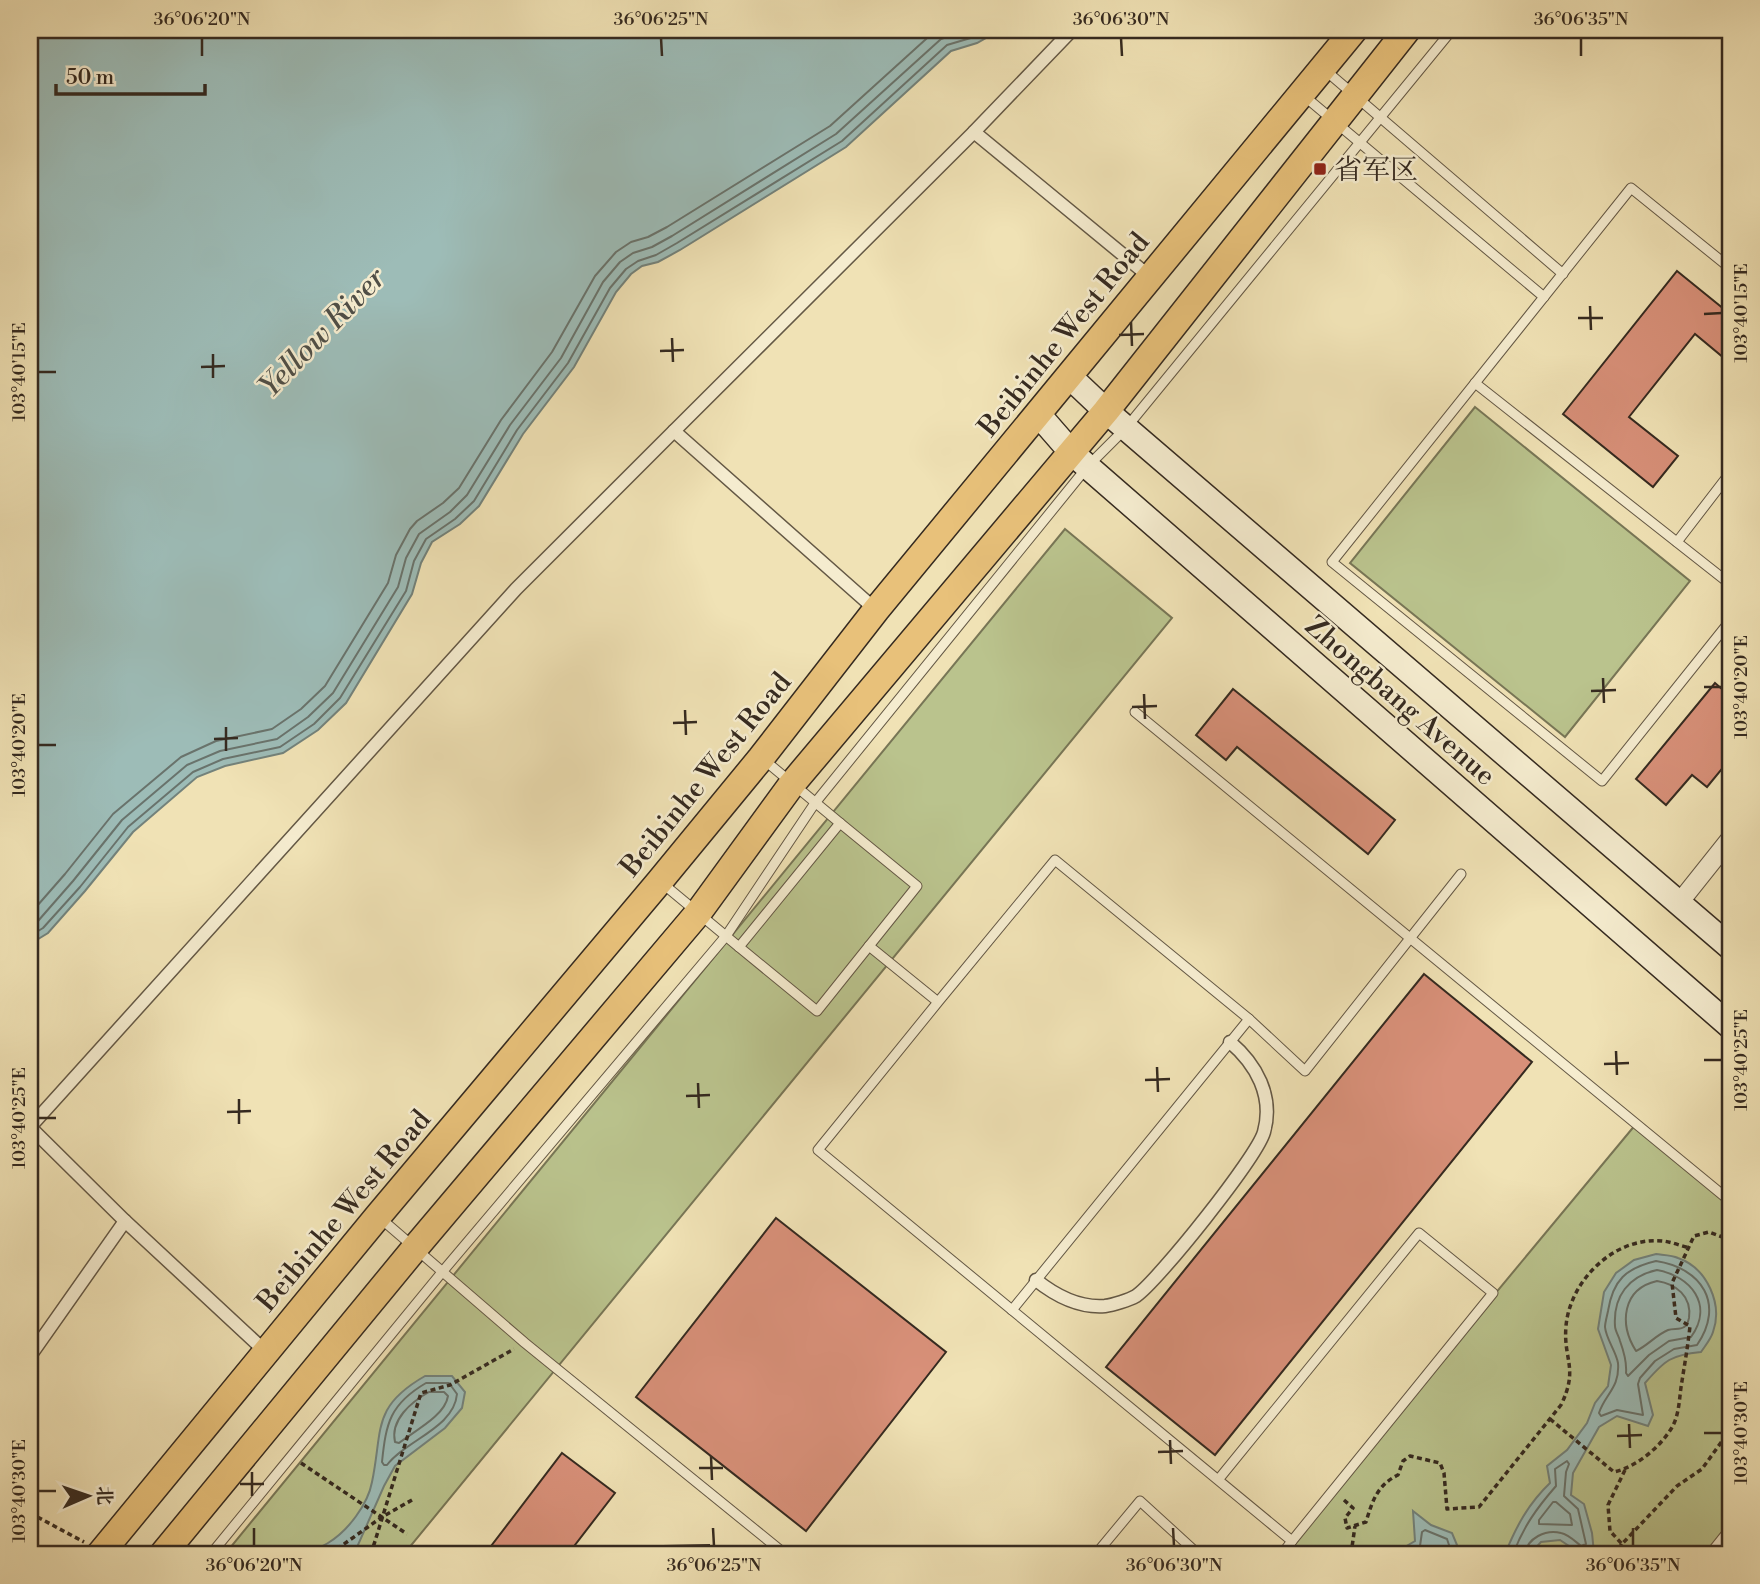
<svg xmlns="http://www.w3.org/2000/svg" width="1760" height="1584" font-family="'Libre Bodoni','Noto Serif SC',serif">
<rect width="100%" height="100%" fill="#f0e2b5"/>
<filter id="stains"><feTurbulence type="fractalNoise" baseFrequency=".00286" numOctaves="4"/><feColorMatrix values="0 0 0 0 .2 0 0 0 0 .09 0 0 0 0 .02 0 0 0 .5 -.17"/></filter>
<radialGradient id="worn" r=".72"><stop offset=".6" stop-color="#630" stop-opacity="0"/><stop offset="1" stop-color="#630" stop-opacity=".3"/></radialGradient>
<g fill="#bac38d" stroke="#787656" stroke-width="2">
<polygon points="1475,407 1690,581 1565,737 1350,563"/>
<polygon points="1065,529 1172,618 404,1554 225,1554"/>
<polygon points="1636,1124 1730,1201 1730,1529 1710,1554 1283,1554 1333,1489"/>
</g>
<g fill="#9dbcb7" stroke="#73827b" stroke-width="2">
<polygon points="30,30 1000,30 977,43 951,51 846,147 680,250 658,262 642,266 631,274 616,292 574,367 523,434 479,506 460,524 432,542 421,563 412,594 346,703 318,730 283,753 225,766 197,777 133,832 85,891 48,933 30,944"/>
<path d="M1656,1254c7,1 16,1 22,4 29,10 45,46 35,74 -2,7 -8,14 -12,20 -30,3 -36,8 -56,31l8,32 -5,11 -31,-10 -18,11 -26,46 -2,22 13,9 8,29 2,20 -13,1 -21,-14 -19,2 -11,12h-25c11,-27 23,-50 45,-71l-3,-17 20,-16 20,-27 8,-20 13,-17 3,-21 -13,-36 6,-37 12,-19 18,-13z"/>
<path d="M425,1376h27l13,16 -3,16 -17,20 -50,38 -11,20 -30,68h-51c8,-3 17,-6 25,-11 20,-12 40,-39 44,-61 11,-52 -1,-75 53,-106z"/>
<polygon points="1413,1511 1431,1525 1452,1533 1457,1545 1452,1554 1393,1554 1415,1541"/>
</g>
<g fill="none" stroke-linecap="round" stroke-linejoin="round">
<g stroke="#69736c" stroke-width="2">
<polyline points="30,914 65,874 113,814 181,757 216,741 272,729 301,709 325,686 388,583 396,555 410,529 417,521 443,503 459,488 501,420 552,352 595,276 616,252 631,242 648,237 667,227 830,126 936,30"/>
<polyline points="30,926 38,921 73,881 122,820 187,765 220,751 277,739 308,717 333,693 398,587 406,558 419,534 450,512 467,495 510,425 561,358 603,282 620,262 633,253 652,247 672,236 836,134 941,39 967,30"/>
<polyline points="30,936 43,928 80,887 128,827 193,772 223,759 280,747 314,724 340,698 406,591 414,561 426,539 455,519 474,501 517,430 568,363 610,288 626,269 638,261 656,255 677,243 842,141 947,45 974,37 987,30"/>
<path d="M1656,1261c46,7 69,43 41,84l-23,4 -19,12 -15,17 -2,6 5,31 -26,-5 -16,6 -2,-3c6,-19 21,-25 19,-50 -2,-12 -12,-24 -13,-36 0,-4 2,-11 3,-16 5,-31 18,-43 48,-50z"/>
<path d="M1657,1270c34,6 57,35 34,67l-22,4 -20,14 -21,21 -2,-3c1,-11 -2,-21 -6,-32 -1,-5 -5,-10 -5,-15 -2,-30 14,-50 42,-56z"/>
<path d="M1657,1281c19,3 35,15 32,37 -1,3 -1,7 -5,9 -4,3 -11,1 -16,3 -12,5 -21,16 -32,21 -17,-27 -14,-62 21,-70z"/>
<path d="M426,1383h23l8,11c-3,34 -51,46 -70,71h-3l-2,-3c4,-39 8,-58 44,-79z"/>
<path d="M429,1392h15l4,4c-3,20 -34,35 -49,47l-4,-1c-5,-22 16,-40 34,-50z"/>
<polygon points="1553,1502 1556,1502 1570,1514 1572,1525 1539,1524 1539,1520"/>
<polyline points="1405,1554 1420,1546 1422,1532 1425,1530 1447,1539 1449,1545 1446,1554"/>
<path d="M1513,1554c11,-28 23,-45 43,-68l-1,-17 12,-8 2,3 -3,8 -2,24 14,13 8,35 -5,2c-5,-4 -13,-12 -20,-13 -15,-4 -34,5 -36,21"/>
</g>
</g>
<g fill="#d89079" stroke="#352a20" stroke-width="2">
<polygon points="1677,271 1730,314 1730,363 1695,334 1629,417 1678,456 1653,487 1563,414"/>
<polygon points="1715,683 1730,696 1730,759 1707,787 1692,775 1666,805 1636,779"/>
<polygon points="1233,689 1395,820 1368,854 1237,747 1226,760 1196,735"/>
<polygon points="1424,974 1532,1062 1215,1455 1106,1367"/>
<polygon points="776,1218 946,1352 806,1531 636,1397"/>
<polygon points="562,1453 615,1493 568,1554 485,1554"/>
<polygon points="709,1545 709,1554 664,1554 664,1546"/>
</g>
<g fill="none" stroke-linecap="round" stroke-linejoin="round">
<defs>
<g id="service">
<polyline points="1325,70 1563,274"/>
<polyline points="1303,95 1544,297"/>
<polyline points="1730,268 1631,188 1332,562 1602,781 1730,621"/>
<polyline points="1475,383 1730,584"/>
<polyline points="1677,542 1730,473"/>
<polyline points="1135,712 1730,1201"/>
<polyline points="763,759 840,823"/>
<polygon points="840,823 917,886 817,1011 739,947"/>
<polyline points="662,883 739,947"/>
<polyline points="869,946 938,1002 818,1150 1012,1310 1249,1019 1055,860 938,1002"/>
<polyline points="1249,1019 1305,1071 1461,874"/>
<polyline points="379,1217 525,1343 785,1554"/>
<polyline points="1012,1310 1292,1541 1493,1293 1419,1233 1218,1480"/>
<polyline points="211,1554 443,1271 726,936 815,803 1088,466 1126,428 1452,30"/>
<polyline points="1096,1554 1140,1501 1198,1554"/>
<polyline points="1282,1554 1292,1541"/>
<polyline points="1710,1554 1730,1529"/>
</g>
<g id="pedestrian">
<polyline points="974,132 1072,30"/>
<polyline points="674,431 974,132 1150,277"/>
<polyline points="125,1221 30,1127 516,589 674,431 876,610"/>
<path d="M1036,1280c20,16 44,28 69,26 8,-1 24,-6 31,-10 22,-15 121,-139 128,-164 10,-36 -8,-68 -34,-90"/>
<polyline points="30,1356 125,1221 266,1352"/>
</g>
<polyline id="minor" points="1679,903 1730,839"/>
<g id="secondary">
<polyline points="1069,376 1106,411 1730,947"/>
<polyline points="1038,414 1072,453 1730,1026"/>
</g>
<g id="primary">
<polyline points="100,1554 378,1216 659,882 761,758 876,610 1354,30"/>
<polyline points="163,1554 415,1248 698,913 792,784 1106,411 1407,30"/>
</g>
</defs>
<use href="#service" stroke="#645845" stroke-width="11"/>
<use href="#pedestrian" stroke="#645845" stroke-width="15"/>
<use href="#minor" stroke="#645845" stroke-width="20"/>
<use href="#secondary" stroke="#352a20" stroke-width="27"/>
<use href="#primary" stroke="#352a20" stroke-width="29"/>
<g stroke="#352a20" stroke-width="3.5" stroke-dasharray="5 3.5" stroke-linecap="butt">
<polyline points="1721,1237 1730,1225"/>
<path d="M1550,1419l64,53c22,-5 45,-24 57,-43 9,-14 8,-32 11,-48 3,-19 6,-36 8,-55l-14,-8 -4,-35 22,-47 15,-4 21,8"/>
<polyline points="301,1463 407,1534"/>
<polyline points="1625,1470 1608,1505 1610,1531 1622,1544 1677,1486 1702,1469 1730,1430"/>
<path d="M1344,1500l9,8 -8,10 2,10 19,-6c6,-20 11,-37 32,-47l5,-14 7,-5 30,7 4,10 3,36 32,-2 82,-102c18,-37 2,-45 5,-79 4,-46 49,-90 97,-85 9,1 18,5 27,7"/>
<polyline points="30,1513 84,1542"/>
<polyline points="330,1554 382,1517 412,1500"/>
<polyline points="371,1554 421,1393 450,1385 514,1349"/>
<polyline points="1351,1554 1355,1526"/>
<polyline points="1614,1554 1622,1544"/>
</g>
<use href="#service" stroke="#f5eccf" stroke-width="9"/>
<use href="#pedestrian" stroke="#f5eccf" stroke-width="12"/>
<use href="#minor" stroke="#f5eccf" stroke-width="18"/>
<use href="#secondary" stroke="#f5eccf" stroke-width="24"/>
<use href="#primary" stroke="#e8c17a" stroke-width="26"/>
</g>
<path fill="none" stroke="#352a20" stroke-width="2.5" d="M202,38v18M661,38l1,18M1121,38l1,18M1581,38v18M1590,306l1,24M1704,314l18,-1M1578,318h25M1131,322l1,24M1119,335l25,-1M672,338l1,24M660,351l24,-1M213,354v24M201,367l24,-1M38,372h18M1603,678l1,25M1704,687h18M1591,691l25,-1M1144,694l1,25M1132,707l25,-1M685,710l1,25M673,723l24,-1M226,727v24M214,739l24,-1M38,745h18M1616,1051l1,24M1704,1060h18M1604,1064l25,-1M1157,1067l1,25M1145,1080l25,-1M698,1083l1,25M686,1096l24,-1M239,1099v25M227,1112l24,-1M38,1118h18M1629,1424l1,24M1704,1433h18M1617,1436l25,-1M1170,1440l1,24M1158,1452l25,-1M711,1456l1,24M699,1468h24M252,1472v24M240,1484h24M38,1491h18M254,1528v18M713,1528l1,18M1173,1528l1,18M1633,1528v18"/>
<rect fill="#8f2418" stroke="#f5eccf" stroke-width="2.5" x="1313" y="162" width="14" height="14" rx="3.5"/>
<g text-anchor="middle" stroke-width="5" stroke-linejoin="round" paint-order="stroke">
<g font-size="28" fill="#352a20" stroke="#f5eccf" text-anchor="start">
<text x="1334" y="179">省军区</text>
</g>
<g font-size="28" fill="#352a20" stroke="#f5eccf">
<text transform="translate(1063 334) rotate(-51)" y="10">Beibinhe West Road</text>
<text transform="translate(1401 700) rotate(41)" y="10">Zhongbang Avenue</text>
<text transform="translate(705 774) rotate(-51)" y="10">Beibinhe West Road</text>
<text transform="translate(343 1210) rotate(-50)" y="10">Beibinhe West Road</text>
</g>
<g font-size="30" font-style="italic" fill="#4f4e46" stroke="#f5eccf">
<text transform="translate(322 332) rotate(-46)" y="10">Yellow River</text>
</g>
</g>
<rect width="1760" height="1584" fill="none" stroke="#f0e2b5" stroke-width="77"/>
<g transform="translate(88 1496) rotate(88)" stroke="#f5eccf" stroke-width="5" paint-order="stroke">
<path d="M0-5L12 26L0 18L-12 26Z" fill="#352a20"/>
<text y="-10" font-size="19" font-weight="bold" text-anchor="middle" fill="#352a20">北</text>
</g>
<path d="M56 84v10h149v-10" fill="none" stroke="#352a20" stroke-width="3.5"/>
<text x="66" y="84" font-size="21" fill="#352a20" stroke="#f5eccf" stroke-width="5" paint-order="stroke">50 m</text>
<rect x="38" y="38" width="1684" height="1508" fill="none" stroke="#352a20" stroke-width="2.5"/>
<g font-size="18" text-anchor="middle" fill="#352a20">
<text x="202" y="25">36°06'20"N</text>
<text x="661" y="25">36°06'25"N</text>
<text x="1121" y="25">36°06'30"N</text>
<text x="1581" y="25">36°06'35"N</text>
<text transform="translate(1741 313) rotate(-90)" y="6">103°40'15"E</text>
<text transform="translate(19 372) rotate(-90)" y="6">103°40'15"E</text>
<text transform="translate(1741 687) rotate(-90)" y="6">103°40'20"E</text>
<text transform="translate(19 745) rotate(-90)" y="6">103°40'20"E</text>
<text transform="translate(1741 1060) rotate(-90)" y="6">103°40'25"E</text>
<text transform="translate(19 1118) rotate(-90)" y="6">103°40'25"E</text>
<text transform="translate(1741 1433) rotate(-90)" y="6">103°40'30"E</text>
<text transform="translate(19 1491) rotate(-90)" y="6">103°40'30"E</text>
<text x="254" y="1571">36°06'20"N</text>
<text x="714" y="1571">36°06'25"N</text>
<text x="1174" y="1571">36°06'30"N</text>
<text x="1633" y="1571">36°06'35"N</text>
</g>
<rect width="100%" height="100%" filter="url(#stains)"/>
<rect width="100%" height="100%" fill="url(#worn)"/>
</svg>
